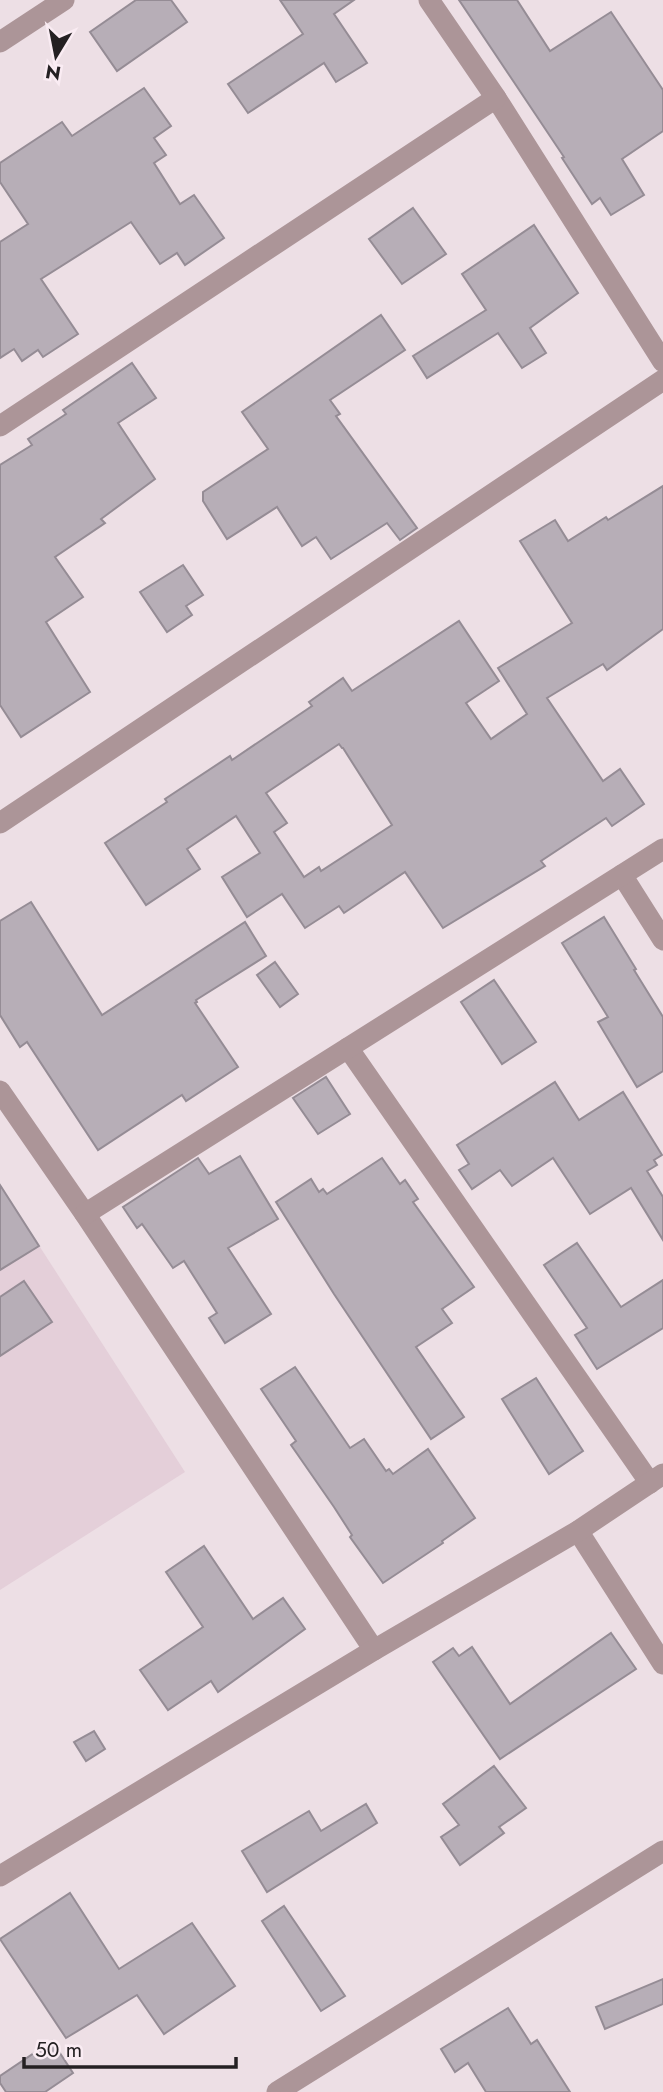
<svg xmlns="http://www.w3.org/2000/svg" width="663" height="2092" font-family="Jost,sans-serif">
<rect width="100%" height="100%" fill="#eddfe5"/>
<polygon fill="#e4cfd9" points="0,1185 185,1472 0,1590"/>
<g fill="#b7aeb7" stroke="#958c95" stroke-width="2" fill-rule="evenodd">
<polygon points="136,0 171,0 187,22 117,71 90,32"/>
<polygon points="280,0 354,0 334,14 367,63 336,82 324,63 248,113 228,84 303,34"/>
<polygon points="459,0 517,0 550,51 611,12 663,90 663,131 622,159 644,195 611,215 600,198 592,204 562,158 564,157"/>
<polygon points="144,88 171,126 154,138 166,155 154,163 180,204 194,195 224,238 185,265 177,253 160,264 131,222 41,279 78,334 43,357 38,350 22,361 14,349 0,358 0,242 28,224 0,182 0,163 62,122 72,136"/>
<polygon points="413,208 446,254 402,284 369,239"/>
<polygon points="534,225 578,293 530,328 546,353 522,368 498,333 427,378 413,356 486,310 462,274"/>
<polygon points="381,315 405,350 330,400 340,414 336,416 417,528 400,540 387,523 331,559 316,537 302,546 277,507 227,539 203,501 203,492 268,449 242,412"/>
<polygon points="132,363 156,398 118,423 155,479 101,519 105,523 55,557 83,597 46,622 90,692 21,737 0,705 0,465 32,445 28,439 66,414 63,410"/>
<path d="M663,486v143l-56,41 -4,-6 -56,34 56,83 17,-12 24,35 -32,22 -6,-8 -65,43 4,5 -102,62 -38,-56 -61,41 -5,-7 -34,22 -23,-34 -35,23 -25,-40 38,-24 -24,-37 -49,33 13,20 -54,36 -41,-62 62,-41 -2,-3 65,-43 2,4 80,-54 -3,-4 34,-24 9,13 107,-70 40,60 -33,22 25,36 36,-25 -29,-46 74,-45 -52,-82 35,-21 13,21 38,-24 2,3zM339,744l3,4h1l49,77 -71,46 -2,-4 -15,10 -30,-45 13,-9 -21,-30z"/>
<polygon points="183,565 203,595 186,606 192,615 167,632 140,592"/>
<polygon points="31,902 102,1015 245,922 266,956 196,1000 197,1002 195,1003 238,1067 186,1101 182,1095 98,1150 27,1042 20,1047 0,1015 0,921"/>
<polygon points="604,917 636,969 634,970 663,1017 663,1071 637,1087 598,1022 608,1017 562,943"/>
<polygon points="275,962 298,994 280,1007 257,975"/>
<polygon points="494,980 536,1042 502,1064 461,1002"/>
<polygon points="326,1077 350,1114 318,1134 293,1098"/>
<polygon points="555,1082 579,1120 623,1092 662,1155 654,1160 657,1165 647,1171 663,1197 663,1240 631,1188 590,1214 553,1158 512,1186 500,1170 472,1189 459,1170 469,1164 457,1145"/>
<polygon points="240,1156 278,1219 228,1248 271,1314 225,1343 209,1318 217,1313 184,1261 173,1268 142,1224 137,1228 123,1207 198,1158 209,1174"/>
<polygon points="382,1158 400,1184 405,1180 418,1199 413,1202 474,1287 442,1309 452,1323 416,1347 464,1417 431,1439 334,1294 276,1202 311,1179 319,1192 323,1189 327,1194"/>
<polygon points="0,1185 39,1246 0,1270"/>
<polygon points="577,1243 621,1307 663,1280 663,1328 597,1369 575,1335 587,1328 544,1265"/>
<polygon points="24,1281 52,1322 0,1356 0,1297"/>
<polygon points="295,1367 350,1448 364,1439 386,1471 389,1469 393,1474 428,1449 475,1518 442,1541 443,1543 383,1583 350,1537 352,1535 334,1507 291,1445 296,1441 261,1389"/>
<polygon points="536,1378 583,1451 549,1474 502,1399"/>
<polygon points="204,1546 253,1619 283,1598 305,1629 218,1692 211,1681 168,1710 140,1670 203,1627 166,1572"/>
<polygon points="611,1633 636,1669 500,1759 433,1662 453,1648 459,1656 472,1647 510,1704"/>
<polygon points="94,1731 105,1749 86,1761 74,1742"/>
<polygon points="494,1766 526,1808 499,1827 504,1833 460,1865 441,1837 459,1825 443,1804"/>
<polygon points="366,1804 377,1823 267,1892 242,1851 309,1811 321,1831"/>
<polygon points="70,1893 119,1969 192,1923 235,1986 164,2034 137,1995 66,2038 0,1939"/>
<polygon points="284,1906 345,1996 321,2011 262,1921"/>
<polygon points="663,1979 663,2004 605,2029 596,2007"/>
<polygon points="508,2008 531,2044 537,2040 570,2092 486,2092 468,2063 455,2072 441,2049"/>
<polygon points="52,2041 73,2073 45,2092 6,2092 0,2083 0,2076"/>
</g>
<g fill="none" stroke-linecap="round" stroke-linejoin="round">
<g stroke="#ac9598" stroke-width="21">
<polyline points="429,0 496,98 663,362"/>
<polyline points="0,42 64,0"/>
<polyline points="0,426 496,98"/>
<polyline points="0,823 663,380"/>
<polyline points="622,875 663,940"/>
<polyline points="348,1048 650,1483"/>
<polyline points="0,1091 85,1214 374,1650"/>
<polyline points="85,1214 663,849"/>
<polyline points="578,1531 663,1664"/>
<polyline points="0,1876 374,1650 578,1531 663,1474"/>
<polyline points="277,2092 663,1851"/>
</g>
</g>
<g transform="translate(56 56) rotate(190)" stroke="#faecf3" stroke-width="5" paint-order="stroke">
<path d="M0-5L12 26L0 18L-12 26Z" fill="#242022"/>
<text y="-10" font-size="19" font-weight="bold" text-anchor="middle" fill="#242022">N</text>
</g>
<path d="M24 2057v10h212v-10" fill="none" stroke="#242022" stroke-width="3.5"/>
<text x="35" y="2057" font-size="21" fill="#242022" stroke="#faecf3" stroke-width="5" paint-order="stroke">50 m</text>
</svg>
